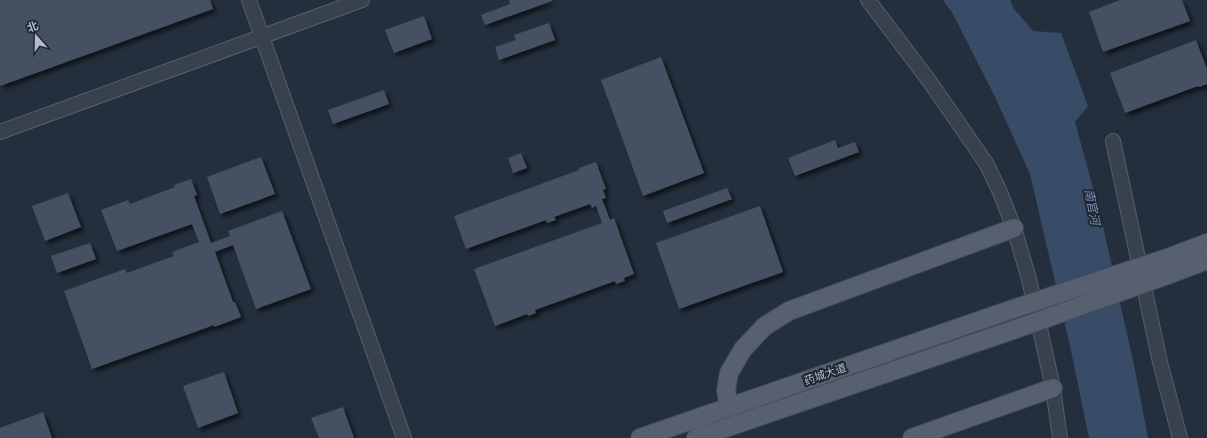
<svg xmlns="http://www.w3.org/2000/svg" width="1207" height="438" font-family="'Noto Sans','Noto Sans SC',sans-serif">
<defs>
<filter id="shadow"><feDropShadow dx="3.5" dy="3.5" stdDeviation="2" flood-color="#0009"/></filter>
</defs>
<rect width="100%" height="100%" fill="#242f3e"/>
<polygon fill="#394c67" points="943,0 1010,0 1014,9 1033,31 1061,33 1088,106 1075,122 1101,217 1135,370 1148,438 1089,438 1070,346 1030,174 996,99 953,14"/>
<g fill="#455162" filter="url(#shadow)">
<polygon points="0,0 210,0 213,9 0,86"/>
<polygon points="509,0 552,0 552,1 485,25 481,15 510,4"/>
<polygon points="1120,0 1182,0 1190,21 1103,52 1089,12"/>
<polygon points="424,16 432,39 394,53 385,30"/>
<polygon points="549,23 555,40 499,60 495,47 516,40 514,35"/>
<polygon points="1196,40 1207,69 1207,84 1199,87 1198,86 1125,113 1110,73"/>
<polygon points="661,57 704,173 643,196 601,80"/>
<polygon points="384,90 389,104 333,124 328,110"/>
<polygon points="835,140 838,148 855,142 859,152 795,176 788,158"/>
<polygon points="521,153 527,168 513,173 508,158"/>
<polygon points="261,157 275,194 220,214 207,177"/>
<polygon points="596,162 606,189 603,190 606,198 602,199 610,220 614,218 634,274 624,278 625,281 616,284 615,281 535,310 536,313 528,316 527,314 495,326 474,269 602,223 596,206 592,208 590,204 554,217 556,220 547,223 546,220 466,249 454,216 579,170 579,168"/>
<polygon points="191,179 197,195 194,196 211,243 230,236 228,231 282,211 311,289 256,309 233,245 215,252 233,302 235,302 241,317 214,327 214,325 92,369 64,291 125,269 127,273 174,256 172,252 199,242 192,224 117,251 101,210 128,200 130,204 175,187 174,185"/>
<polygon points="727,188 732,199 667,223 663,211"/>
<polygon points="68,193 81,227 45,241 32,206"/>
<polygon points="760,206 783,272 679,309 656,243"/>
<polygon points="90,243 96,259 57,273 51,256"/>
<polygon points="224,372 238,413 198,428 183,386"/>
<polygon points="343,407 354,438 319,438 311,418"/>
<polygon points="43,412 52,438 0,438 0,428"/>
</g>
<g fill="none" stroke-linecap="round" stroke-linejoin="round">
<defs>
<g id="minor">
<polyline points="249,0 404,438"/>
<polyline points="868,0 930,82 986,163 1000,192 1014,228 1029,279 1053,388 1060,438"/>
<polyline points="0,132 362,0"/>
<polyline points="1113,141 1160,362 1180,438"/>
</g>
<g id="major">
<polyline points="1170,257 1207,243"/>
<polyline points="1173,273 1207,260"/>
<polyline points="729,407 726,390 729,373 743,349 765,326 789,311 1014,228"/>
<polyline points="640,438 1010,310"/>
<polyline points="696,438 1013,330"/>
<polyline points="912,438 1053,388"/>
</g>
</defs>
<use href="#minor" stroke="#565f6c" stroke-width="16"/>
<use href="#major" stroke="#414a57" stroke-width="20"/>
<use href="#minor" stroke="#38414e" stroke-width="14"/>
<use href="#major" stroke="#56606e" stroke-width="18"/>
<defs>
<g id="major-bridge">
<polyline points="1010,310 1170,257"/>
<polyline points="1013,330 1173,273"/>
</g>
</defs>
<use href="#major-bridge" stroke="#414a57" stroke-width="20" stroke-linecap="butt"/>
<use href="#major-bridge" stroke="#56606e" stroke-width="18"/>
</g>
<g text-anchor="middle" stroke-width="4" stroke-linejoin="round" paint-order="stroke">
<g font-size="11" fill="#b4bcc9" stroke="#1d2633">
<text transform="translate(825 374) rotate(-19)" y="4">药城大道</text>
</g>
<g font-size="12" font-style="italic" fill="#7c92b1" stroke="#1d2633">
<text transform="translate(1092 207) rotate(79)" y="4">南官河</text>
</g>
</g>
<g transform="translate(36 36) rotate(340)" stroke="#1d2633" stroke-width="3" paint-order="stroke">
<path d="M0-3L7 15L0 10L-7 15Z" fill="#b4bcc9"/>
<text y="-6" font-size="11" font-weight="bold" text-anchor="middle" fill="#b4bcc9">北</text>
</g>
</svg>
